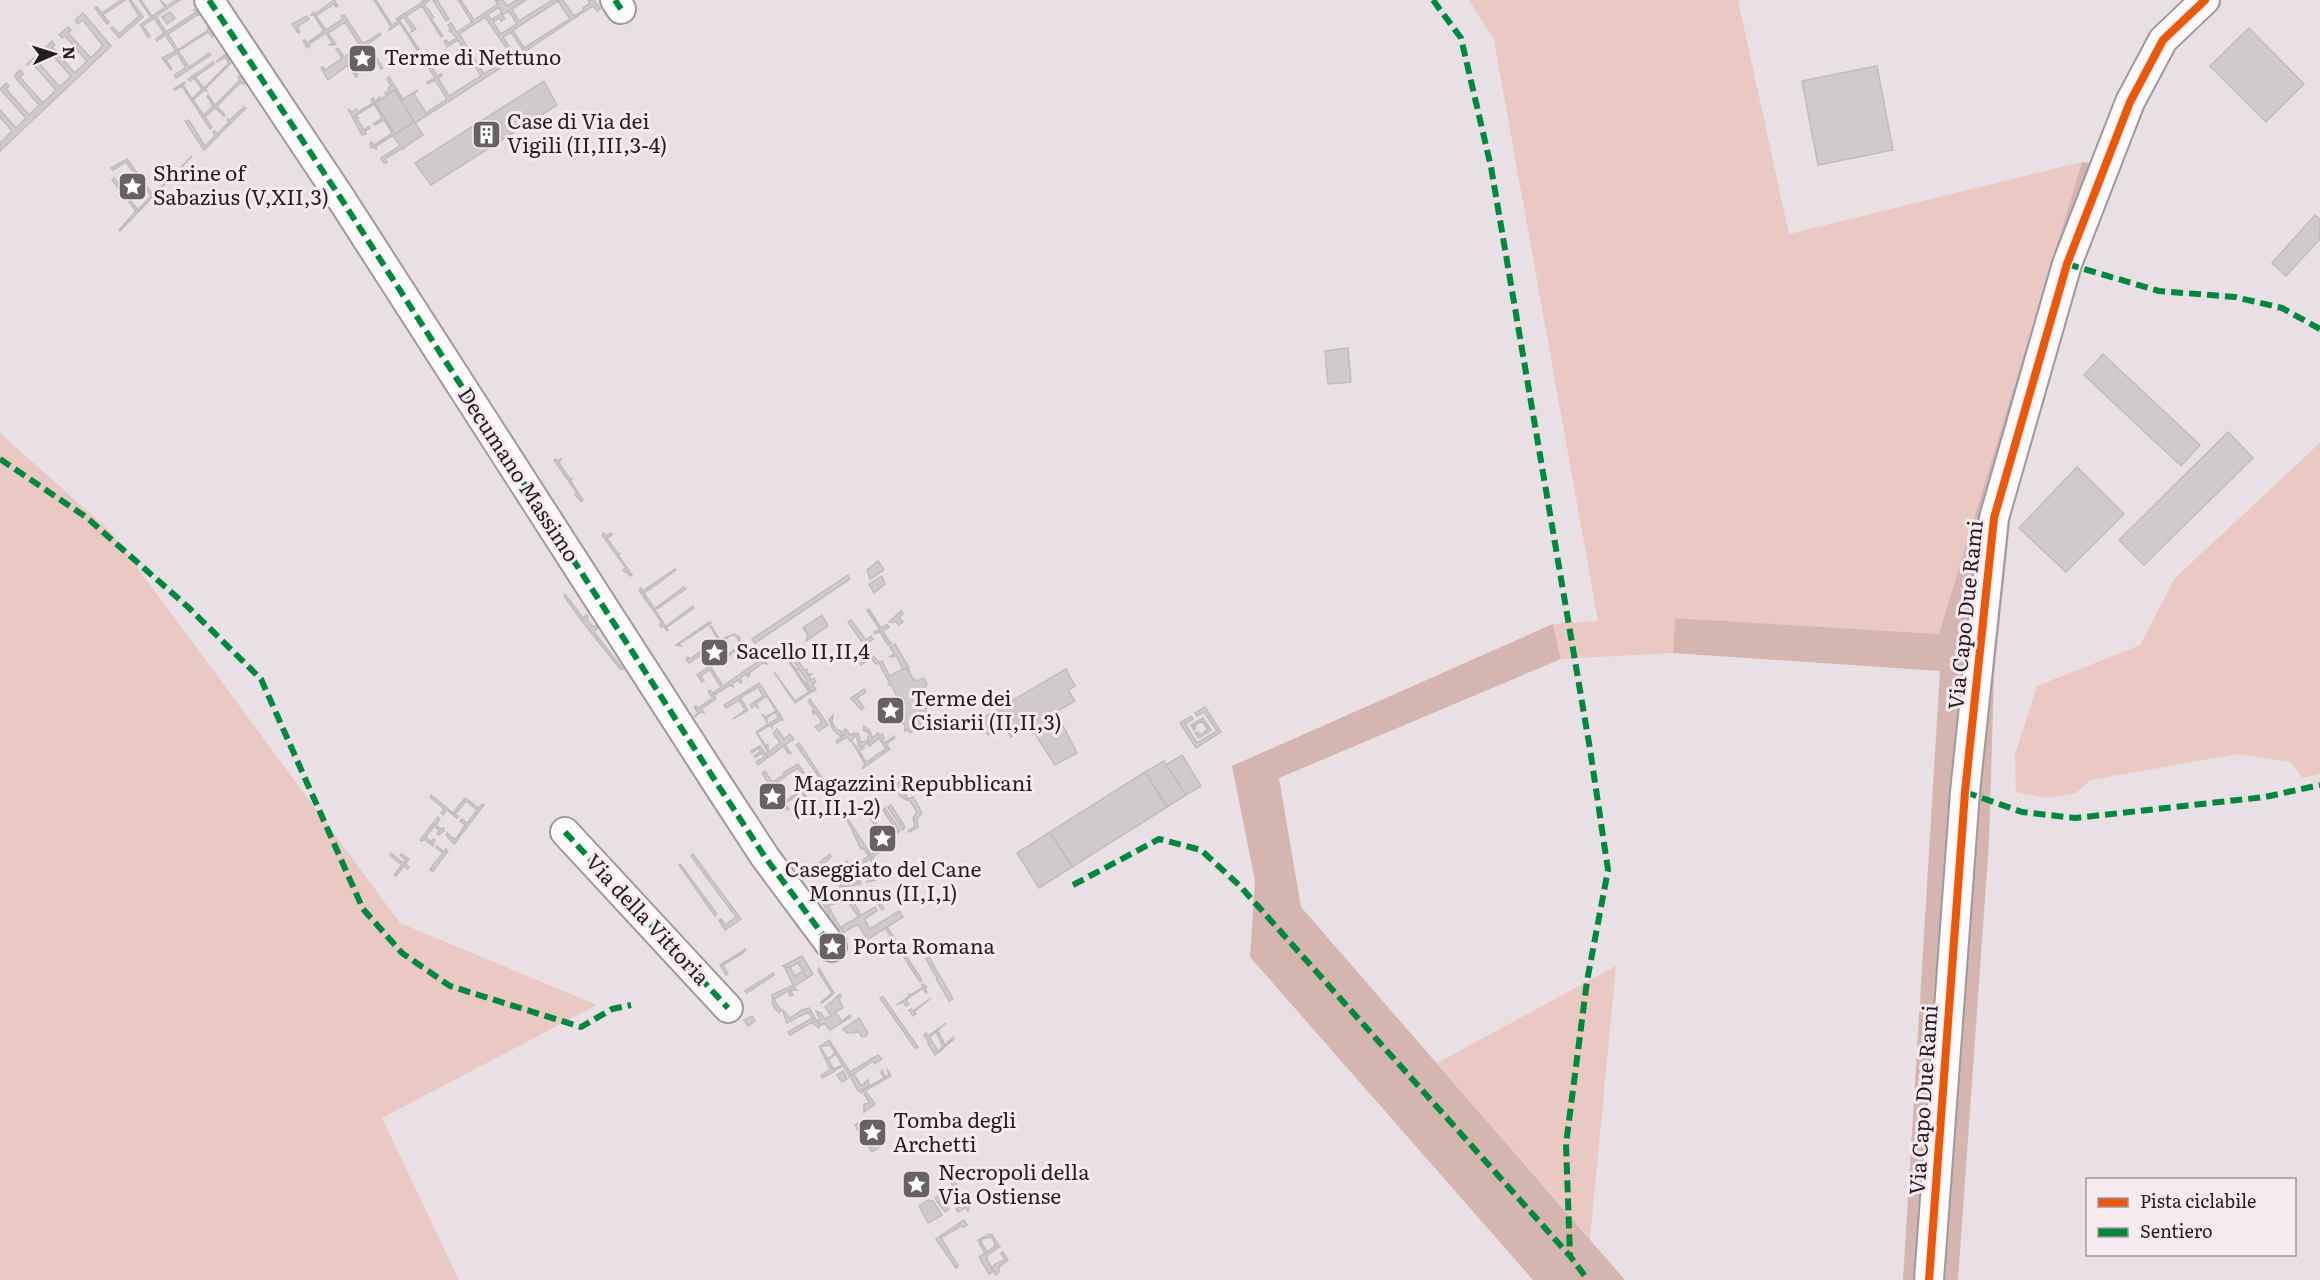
<svg xmlns="http://www.w3.org/2000/svg" width="2320" height="1280" font-family="Literata,serif">
<rect width="100%" height="100%" fill="#e8e0e4"/>
<g fill="#eac9c4">
<polygon points="1469,0 1738,0 1789,234 2082,162 1939,634 1675,618 1673,653 1561,659 1553,624 1598,621 1494,40"/>
<polygon points="0,433 111,532 400,923 597,1005 382,1118 459,1280 0,1280"/>
<polygon points="2320,443 2320,774 2303,778 2290,762 2237,754 2091,780 2076,793 2047,798 2016,792 2015,754 2037,686 2140,645 2175,578"/>
<polygon points="1616,966 1590,1239 1437,1063"/>
</g>
<g fill="#d5b5b0">
<polygon points="2082,162 2121,167 2066,310 2012,503 1994,676 1989,842 1958,1280 1903,1280 1940,671 1673,653 1675,618 1939,634"/>
<polygon points="1553,624 1561,659 1279,778 1301,907 1625,1280 1533,1280 1250,957 1255,881 1232,766"/>
</g>
<g fill="#d0cace" stroke="#c0bbbf" stroke-width="1.5" fill-rule="evenodd">
<polygon points="121,0 125,0 103,15 109,22 107,24 95,8 97,7 102,13"/>
<polygon points="129,0 131,0 143,17 119,38 111,28 113,27 119,34 139,16"/>
<polygon points="139,0 141,0 152,16 165,7 160,0 167,6 176,0 180,0 158,15 157,18 166,32 195,13 194,10 195,9 199,15 197,15 168,34 178,50 207,31 208,27 213,36 212,37 208,32 178,51 189,67 209,53 211,55 176,78 174,75 186,68 177,53 166,60 172,69 171,70 162,58 176,51 165,35 157,41 156,39 164,33 154,18 143,26 150,36 148,37 140,25 151,17"/>
<polygon points="334,0 338,6 336,7 334,4 316,16 326,30 343,19 341,16 344,15 363,44 380,33 381,35 368,44 383,68 381,69 377,63 373,65 371,62 356,72 358,75 356,77 348,65 328,80 321,68 323,67 325,70 342,58 336,49 338,48 344,57 360,46 345,22 328,33 336,44 334,45 329,45 332,43 326,33 308,45 310,46 307,48 303,41 305,40 307,43 324,31 314,15 311,15 314,12 315,14"/>
<polygon points="374,0 376,0 392,25 398,21 396,19 423,2 422,0 430,0 424,4 434,17 431,18 443,36 441,37 422,6 406,16 416,29 411,32 412,29 404,17 399,20 419,49 417,50 400,23 388,31 391,27"/>
<polygon points="433,0 437,0 449,19 446,21"/>
<path d="M458,0h3l13,20 24,-16 -3,-4h8l4,6 10,-6h9l-14,9 7,12 34,-21h10l11,16 10,-6 -1,-2 7,-5 -2,-3h6l6,9 -3,2 -4,-5 -69,46 -13,-20 -8,5 13,21 -101,65 8,12 -20,13 1,2 -2,-2 -17,11 2,3 -3,1 -3,-5 19,-12 -7,-11 -17,11v3l-2,-2 -3,1 -1,-5 2,-1 2,3 18,-12 -8,-13 -9,5 -2,-1 9,-6 -8,-14 -19,12 2,2 2,-1 -2,2 7,11 5,-4 1,2 -5,3 1,3 -4,1 -14,-26 4,3 4,-3 2,3 15,-9 -2,-3 2,-2 2,3 5,-4v2l-5,4 20,31 19,-12 -19,-32 -8,5 -2,-2 5,-3 -2,-2 3,-2 -4,-7 2,-2 14,22 15,-9 -4,4 12,19 21,-14 -12,-19 -7,4 -1,-2 8,-4 -11,-18 2,-2 11,18 4,-2 1,2 -4,2 11,18 32,-20 -23,-36 -11,7 -3,-6 2,-1 3,3 8,-5 -8,-8 2,-1 -3,-4 3,-2 6,9 15,-10zM558,1l12,18 -46,29 -11,-18zM499,7l3,6 -11,7 -3,-6zM509,11l8,13 -16,10 -8,-12 6,-4 2,3 4,-2 -3,-4zM485,17l27,39 -28,18 -25,-40z"/>
<polygon points="170,12 175,18 167,24 162,17"/>
<polygon points="83,13 111,46 0,151 0,143 12,131 0,117 0,110 16,128 26,118 0,89 6,83 9,86 6,89 29,115 39,105 14,76 20,70 23,74 20,77 43,103 56,90 33,64 30,67 27,64 36,56 39,59 37,61 60,87 71,76 49,51 46,53 43,50 52,41 55,45 52,47 75,73 87,61 65,36 62,38 59,35 68,27 71,30 68,33 91,58 103,46 83,20 78,24 75,20"/>
<polygon points="307,16 309,19 297,27 300,32 298,33 292,24"/>
<polygon points="2249,28 2304,84 2266,122 2210,66"/>
<polygon points="226,54 231,63 205,89 207,91 203,91 193,100 204,115 213,106 207,96 208,95 215,105 240,80 238,77 240,75 245,83 243,84 241,82 217,106 225,115 224,116 215,108 205,117 212,127 210,129 182,86 175,90 174,89 185,82 183,85 192,99 202,89 194,78 190,81 188,79 213,62 214,64 195,77 204,88 229,63 225,57 217,62 217,61"/>
<polygon points="1877,66 1893,150 1818,165 1802,81"/>
<polygon points="544,81 557,105 431,185 415,163"/>
<polygon points="395,90 414,122 395,134 375,103"/>
<polygon points="244,107 246,108 204,150 185,121 188,120 190,122 205,146 215,136 213,132 215,131 217,134 229,122 227,120 228,119 230,120"/>
<polygon points="192,156 120,231 119,230 136,211 112,180 114,178 138,210 151,196 126,162 113,170 111,168 127,159 153,195"/>
<polygon points="2315,215 2320,219 2320,239 2286,276 2272,263"/>
<polygon points="1348,348 1351,382 1328,384 1325,351"/>
<polygon points="2103,354 2200,445 2181,466 2084,375"/>
<polygon points="2228,432 2253,458 2144,565 2119,540"/>
<polygon points="562,458 559,463 570,479 573,478 570,480 583,500 581,501 575,495 577,493 554,460 556,459 558,461"/>
<polygon points="2077,467 2124,514 2066,572 2019,528"/>
<polygon points="604,533 606,536 611,533 612,535 607,538 618,554 621,553 618,555 632,575 630,576 626,571 625,572 623,570 626,568 602,535"/>
<polygon points="878,561 884,570 870,579 867,570"/>
<polygon points="675,569 676,570 649,590 647,588"/>
<polygon points="848,575 850,579 755,643 752,639"/>
<polygon points="882,576 885,584 874,593 869,584"/>
<polygon points="684,587 686,589 658,608 657,607"/>
<polygon points="641,588 643,591 647,588 648,590 644,593 655,609 657,607 655,610 668,630 667,631 663,626 661,627 660,625 662,623 639,590"/>
<polygon points="565,594 583,618 587,615 588,617 586,619 592,626 596,626 597,628 594,632 623,669 620,669 579,617 564,596"/>
<polygon points="693,606 694,608 667,627 666,626"/>
<polygon points="869,609 881,628 887,625 889,627 883,631 890,643 892,643 888,645 880,632 875,634 874,632 880,630 867,610"/>
<polygon points="901,611 903,614 899,618 903,622 899,625 896,622 889,622"/>
<polygon points="822,615 828,626 806,641 808,635 803,628"/>
<polygon points="851,620 866,640 871,636 873,639 864,645 848,622"/>
<polygon points="709,622 711,623 679,644 681,646 676,645"/>
<polygon points="710,626 711,626 720,640 734,634 740,637 740,646 744,645 717,664 716,663 738,647 739,641 736,636 732,635 720,642"/>
<polygon points="712,643 714,646 689,663 686,659 688,657 690,659"/>
<polygon points="895,644 909,668 904,671 896,656 889,657 894,654 890,647"/>
<polygon points="871,654 879,662 876,664 871,658 861,665 860,663"/>
<polygon points="796,657 804,670 807,669 807,674 812,674 809,676 811,680 814,678 816,682 813,684 816,690 811,692 811,688 807,685 806,679 800,670 796,669 799,668 792,659"/>
<polygon points="763,658 767,664 763,663 749,673 750,675 748,677 746,674 740,678 742,682 740,683 738,680 732,684 733,687 730,685 714,695 716,699 701,709 704,713 701,712 694,717 698,713 694,707 696,706 698,708 713,698 708,691 710,690 713,693 721,687 710,670 701,676 704,681 702,682 697,675 710,666 723,686"/>
<polygon points="790,661 811,692 795,703 774,672 795,701 809,692 789,662"/>
<polygon points="882,661 889,675 892,677 888,680 879,663"/>
<polygon points="905,668 909,670 912,678 917,681 924,678 927,684 925,685 927,690 919,696 925,701 927,719 910,733 907,730 905,731 905,725 897,718 902,712 900,710 896,712 893,706 901,700 898,699 892,686 888,684 890,682 887,677"/>
<polygon points="1066,669 1075,686 1068,690 1075,701 1056,712 1077,753 1055,765 1030,726 1011,737 1004,725 988,735 979,720"/>
<polygon points="759,683 781,716 779,718 775,712 767,718 767,722 762,714 766,717 776,711 767,696 756,703 759,709 756,705 752,708 750,705 763,696 758,687 740,698 739,696"/>
<polygon points="864,689 866,692 857,698 864,708 861,710 851,698"/>
<polygon points="739,696 748,710 733,719 745,710 739,700 726,708 724,705"/>
<polygon points="810,699 828,725 819,731 815,727 822,722 815,712 814,714 812,711 814,710 808,701"/>
<polygon points="1205,707 1221,732 1196,748 1180,723 1191,716 1193,719 1185,724 1197,743 1217,731 1204,712 1197,716 1195,713"/>
<polygon points="833,715 832,722 836,729 842,732 846,729 850,735 854,733 854,738 850,741 847,737 837,743 836,741 846,734 840,736 834,731 829,720"/>
<polygon points="781,716 783,720 780,720 772,725 772,728 770,725 757,733 766,746 768,745 768,752 756,732"/>
<polygon points="1203,718 1211,730 1199,738 1195,733 1198,732 1200,735 1208,729 1202,721 1194,726 1196,728 1194,730 1191,725"/>
<polygon points="864,726 870,731 873,739 860,748 855,734 858,733 861,742 867,741 869,733 863,730"/>
<polygon points="777,729 784,739 790,734 794,739 785,745 791,753 788,753 783,746 769,757 766,754 780,743 773,733"/>
<polygon points="878,733 880,736 882,734 884,738 882,739 885,743 894,736 895,738 886,744 890,749 873,761 872,758 886,749 879,738 870,746 867,744"/>
<polygon points="851,740 856,747 859,745 864,748 859,751 866,762 871,759 872,762 862,769 865,764"/>
<polygon points="799,743 830,790 824,793 815,782 819,777 796,745"/>
<polygon points="760,746 768,757 758,765 756,762 764,757 762,753 755,757 754,756 760,752 758,748 752,753 751,751"/>
<polygon points="1182,755 1201,786 1186,795 1166,765"/>
<polygon points="1164,761 1186,795 1167,807 1145,772"/>
<polygon points="798,764 804,773 801,773 798,768 785,776 783,773"/>
<polygon points="765,771 772,782 784,775 785,777 773,785 778,792 775,794 762,773"/>
<polygon points="1145,772 1167,807 1072,867 1050,832"/>
<polygon points="804,776 810,785 815,782 803,791 809,801 808,802 801,792 785,804 789,809 787,810 780,800 782,799 784,802 809,785"/>
<polygon points="903,780 907,780 900,786 908,799 913,797 922,813 917,819 918,827 909,832 908,831 915,826 913,818 917,812 910,801 904,799 898,793 896,787 898,783"/>
<polygon points="431,795 453,813 465,798 479,808 482,804 484,805 454,844 446,835 447,833 454,839 457,838 465,825 460,821 462,819 467,823 477,810 466,801 455,814 458,816 457,818 447,810 443,815 441,813 444,809 430,797"/>
<polygon points="891,805 905,827 903,830 888,807"/>
<polygon points="885,808 900,830 898,833 883,810"/>
<polygon points="438,817 440,819 436,825 441,829 444,828 444,831 439,835 437,833 440,831 434,826 426,837 431,842 433,839 435,840 433,846 424,839 422,841 420,840"/>
<polygon points="872,817 886,839 885,841 870,818"/>
<polygon points="846,818 850,822 871,855 869,856 863,848 861,849"/>
<polygon points="1050,832 1072,867 1039,888 1017,853"/>
<polygon points="886,844 888,846 870,859 869,856"/>
<polygon points="437,846 444,852 446,849 448,851 433,871 430,870 433,865 443,853 436,848"/>
<polygon points="391,853 403,863 406,860 400,855 401,854 409,859 405,864 409,867 407,869 404,866 396,876 394,875 402,865 390,855"/>
<polygon points="693,854 741,919 725,930 719,920 721,919 725,925 736,917 691,856"/>
<polygon points="830,854 831,857 806,879 802,875 807,870 808,872"/>
<polygon points="869,856 870,859 854,869 857,874 854,876 851,871 841,878 842,881 837,881 837,875 850,869 846,860 851,868"/>
<polygon points="872,857 881,874 884,872 885,874 876,880 867,882 867,879 880,875 870,859"/>
<polygon points="680,864 717,914 715,916 679,865"/>
<polygon points="859,878 861,884 840,888 839,884 842,886 858,882 856,879"/>
<polygon points="891,889 893,893 891,894 889,892 877,895 884,909 882,910 873,896 866,898 865,896"/>
<polygon points="860,896 861,897 853,901 862,917 859,918 849,903 841,903 840,901"/>
<polygon points="838,901 837,903 828,906 831,911 828,913 823,903"/>
<polygon points="875,907 877,911 864,919 870,929 899,911 903,917 867,940 859,926 856,925 844,932 841,927"/>
<polygon points="831,911 847,939 840,943 825,919"/>
<polygon points="887,927 922,980 920,982 885,928"/>
<polygon points="746,949 743,953 723,965 728,974 726,975 720,965"/>
<polygon points="802,956 813,974 807,978 798,963 790,967 785,968 783,966"/>
<polygon points="929,957 953,999 949,1001 937,980 937,978 926,959"/>
<polygon points="790,967 795,976 803,971 807,978 794,987 785,968"/>
<polygon points="819,968 834,993 822,1003 821,1002 832,993 818,971"/>
<polygon points="773,973 774,975 747,993 745,991"/>
<polygon points="922,984 927,987 925,988 927,992 926,993 923,988 906,1000 909,1004 906,1006 903,1002 896,1005 908,997 909,994 911,995 922,988"/>
<polygon points="791,986 797,990 790,990 793,995 790,996 788,991 774,999 781,1011 779,1013 773,1006 772,995"/>
<polygon points="840,994 841,997 838,997 843,1008 835,1012 842,1021 850,1015 851,1017 830,1030 825,1023 820,1026 818,1020 820,1019 816,1011 821,1013 825,1019 831,1015 825,1007"/>
<polygon points="883,997 918,1047 915,1048 880,998"/>
<polygon points="931,998 914,1012 916,1014 913,1016 909,1010 911,1009 913,1011"/>
<polygon points="809,1008 820,1026 819,1028 812,1023 814,1021 808,1012 787,1023 782,1009 790,1018 802,1010"/>
<polygon points="752,1016 755,1021 748,1026 744,1020"/>
<polygon points="812,1018 814,1021 790,1035 788,1032"/>
<polygon points="859,1018 868,1033 866,1036 862,1037 859,1032 847,1033 843,1029"/>
<polygon points="946,1023 930,1037 931,1039 928,1041 924,1035 926,1033 928,1036"/>
<polygon points="938,1031 945,1045 953,1037 954,1039 935,1055 928,1043 932,1041 938,1051 943,1047 936,1032"/>
<polygon points="829,1040 850,1072 848,1074 843,1066 835,1070 834,1069 842,1065 836,1054 828,1059 835,1053 830,1045 819,1047"/>
<polygon points="820,1048 821,1048 835,1071 822,1078 821,1076 832,1068 829,1067"/>
<polygon points="878,1055 882,1059 875,1064 873,1061 849,1077 850,1072"/>
<polygon points="887,1069 891,1076 861,1093 861,1091 884,1078 881,1073 882,1070 885,1077 889,1075"/>
<polygon points="843,1071 847,1079 842,1082 837,1075"/>
<polygon points="854,1074 861,1086 868,1080 869,1086 858,1091 850,1076"/>
<polygon points="866,1092 875,1104 864,1112 864,1104 870,1103 864,1094"/>
<polygon points="862,1121 879,1147 872,1152 855,1125"/>
<polygon points="953,1179 970,1205 968,1211 966,1207 958,1212 956,1209 965,1204 950,1181"/>
<polygon points="939,1195 949,1209 945,1212 935,1198"/>
<polygon points="928,1200 933,1201 942,1215 928,1223 919,1206"/>
<polygon points="964,1220 967,1225 964,1227 961,1226 941,1238 958,1266 956,1268 936,1239"/>
<polygon points="989,1234 992,1235 1000,1247 994,1248 995,1243 991,1237 982,1239 981,1242 987,1252 985,1254 978,1240"/>
<polygon points="996,1246 997,1249 987,1255 987,1260 994,1271 989,1274 979,1257"/>
<polygon points="1003,1252 1008,1260 999,1267 999,1272 996,1275 992,1268 995,1264 1005,1260 1001,1253"/>
</g>
<g fill="none" stroke-linecap="round" stroke-linejoin="round">
<defs>
<g id="minor">
<polyline points="209,0 340,197 716,782 765,857 832,947"/>
<polyline points="615,0 621,9"/>
<polyline points="565,832 728,1008"/>
<polyline points="1929,1280 1965,792 1994,518 2067,264 2130,102 2163,40 2205,0"/>
</g>
</defs>
<use href="#minor" stroke="#9f999c" stroke-width="32"/>
<use href="#minor" stroke="#fcfafb" stroke-width="28"/>
<g stroke="#00873e" stroke-width="6" stroke-dasharray="12 6" stroke-linecap="butt">
<polyline points="209,0 340,197 716,782 765,857 832,947"/>
<polyline points="615,0 621,9"/>
<polyline points="1433,0 1461,38 1491,167 1590,749 1608,870 1587,981 1566,1144 1570,1256"/>
<polyline points="2067,264 2159,291 2235,297 2282,308 2320,329"/>
<polyline points="0,459 86,517 188,607 261,679 363,909 402,953 450,986 581,1027 612,1009 631,1005"/>
<polyline points="1965,792 2022,812 2075,818 2265,797 2320,785"/>
<polyline points="565,832 728,1008"/>
<polyline points="1073,885 1159,839 1201,850 1240,886 1570,1256 1588,1280"/>
</g>
<defs>
<polyline id="cycleway" points="1929,1280 1965,792 1994,518 2067,264 2130,102 2163,40 2205,0"/>
</defs>
<use href="#cycleway" stroke="#f8eaf1" stroke-width="11"/>
<use href="#cycleway" stroke="#e8590c" stroke-width="8"/>
</g>
<defs>
<symbol id="sight-square" viewBox="-11 -11 22 22"><rect x="-9" y="-9" width="18" height="18" rx="4" fill="#686265" stroke="#f8eaf1"/><path d="M0-6L1.8-2.2L6-1.7L2.9 1.2L3.7 5.4L0 3.3L-3.7 5.4L-2.9 1.2L-6-1.7L-1.8-2.2Z" fill="#fff"/></symbol>
<symbol id="building-square" viewBox="-11 -11 22 22"><rect x="-9" y="-9" width="18" height="18" rx="4" fill="#686265" stroke="#f8eaf1"/><path d="M-4-6H4V6H1V3H-1V6H-4ZM-2.5-4.3h1.7v1.8h-1.7ZM.8-4.3h1.7v1.8H.8ZM-2.5-1h1.7V.8h-1.7ZM.8-1h1.7V.8H.8Z" fill="#fff"/></symbol>
</defs>
<g fill-rule="evenodd">
<use href="#sight-square" x="346" y="42" width="33" height="33"/>
<use href="#building-square" x="470" y="118" width="33" height="33"/>
<use href="#sight-square" x="116" y="170" width="33" height="33"/>
<use href="#sight-square" x="698" y="636" width="33" height="33"/>
<use href="#sight-square" x="874" y="694" width="33" height="33"/>
<use href="#sight-square" x="756" y="780" width="33" height="33"/>
<use href="#sight-square" x="866" y="822" width="33" height="33"/>
<use href="#sight-square" x="816" y="930" width="33" height="33"/>
<use href="#sight-square" x="856" y="1116" width="33" height="33"/>
<use href="#sight-square" x="900" y="1168" width="33" height="33"/>
</g>
<g text-anchor="middle" stroke-width="6" stroke-linejoin="round" paint-order="stroke">
<g font-size="21" fill="#231e21" stroke="#f8eaf1" text-anchor="start">
<text x="384" y="65">Terme di Nettuno</text>
<text x="507" y="129">Case di Via dei<tspan x="507" dy="24">Vigili (II,III,3-4)</tspan></text>
<text x="153" y="181">Shrine of<tspan x="153" dy="24">Sabazius (V,XII,3)</tspan></text>
<text x="736" y="659">Sacello II,II,4</text>
<text x="911" y="706">Terme dei<tspan x="911" dy="24">Cisiarii (II,II,3)</tspan></text>
<text x="793" y="791">Magazzini Repubblicani<tspan x="793" dy="24">(II,II,1-2)</tspan></text>
<text x="883" y="877" text-anchor="middle">Caseggiato del Cane<tspan x="883" dy="24">Monnus (II,I,1)</tspan></text>
<text x="853" y="954">Porta Romana</text>
<text x="893" y="1128">Tomba degli<tspan x="893" dy="24">Archetti</tspan></text>
<text x="938" y="1180">Necropoli della<tspan x="938" dy="24">Via Ostiense</tspan></text>
</g>
<g font-size="21" fill="#231e21" stroke="#f8eaf1">
<text transform="translate(518 475) rotate(57)" y="7">Decumano Massimo</text>
<text transform="translate(1966 615) rotate(-84)" y="7">Via Capo Due Rami</text>
<text transform="translate(647 920) rotate(47)" y="7">Via della Vittoria</text>
<text transform="translate(1924 1100) rotate(-86)" y="7">Via Capo Due Rami</text>
</g>
</g>
<rect x="2086" y="1178" width="210" height="78" fill="#f8eaf1" stroke="#a3989e" stroke-width="1.5"/>
<rect x="2098" y="1198" width="30" height="9" fill="#e8590c" stroke="#a3989e" stroke-width="1.5"/>
<text x="2140" y="1208" font-size="18" fill="#231e21">Pista ciclabile</text>
<rect x="2098" y="1228" width="30" height="9" fill="#00873e" stroke="#a3989e" stroke-width="1.5"/>
<text x="2140" y="1238" font-size="18" fill="#231e21">Sentiero</text>
<g transform="translate(54 54) rotate(87)" stroke="#f8eaf1" stroke-width="4.5" paint-order="stroke">
<path d="M0-4.5L10 22L0 15L-10 22Z" fill="#231e21"/>
<text y="-9" font-size="16" font-weight="bold" text-anchor="middle" fill="#231e21">N</text>
</g>
</svg>
